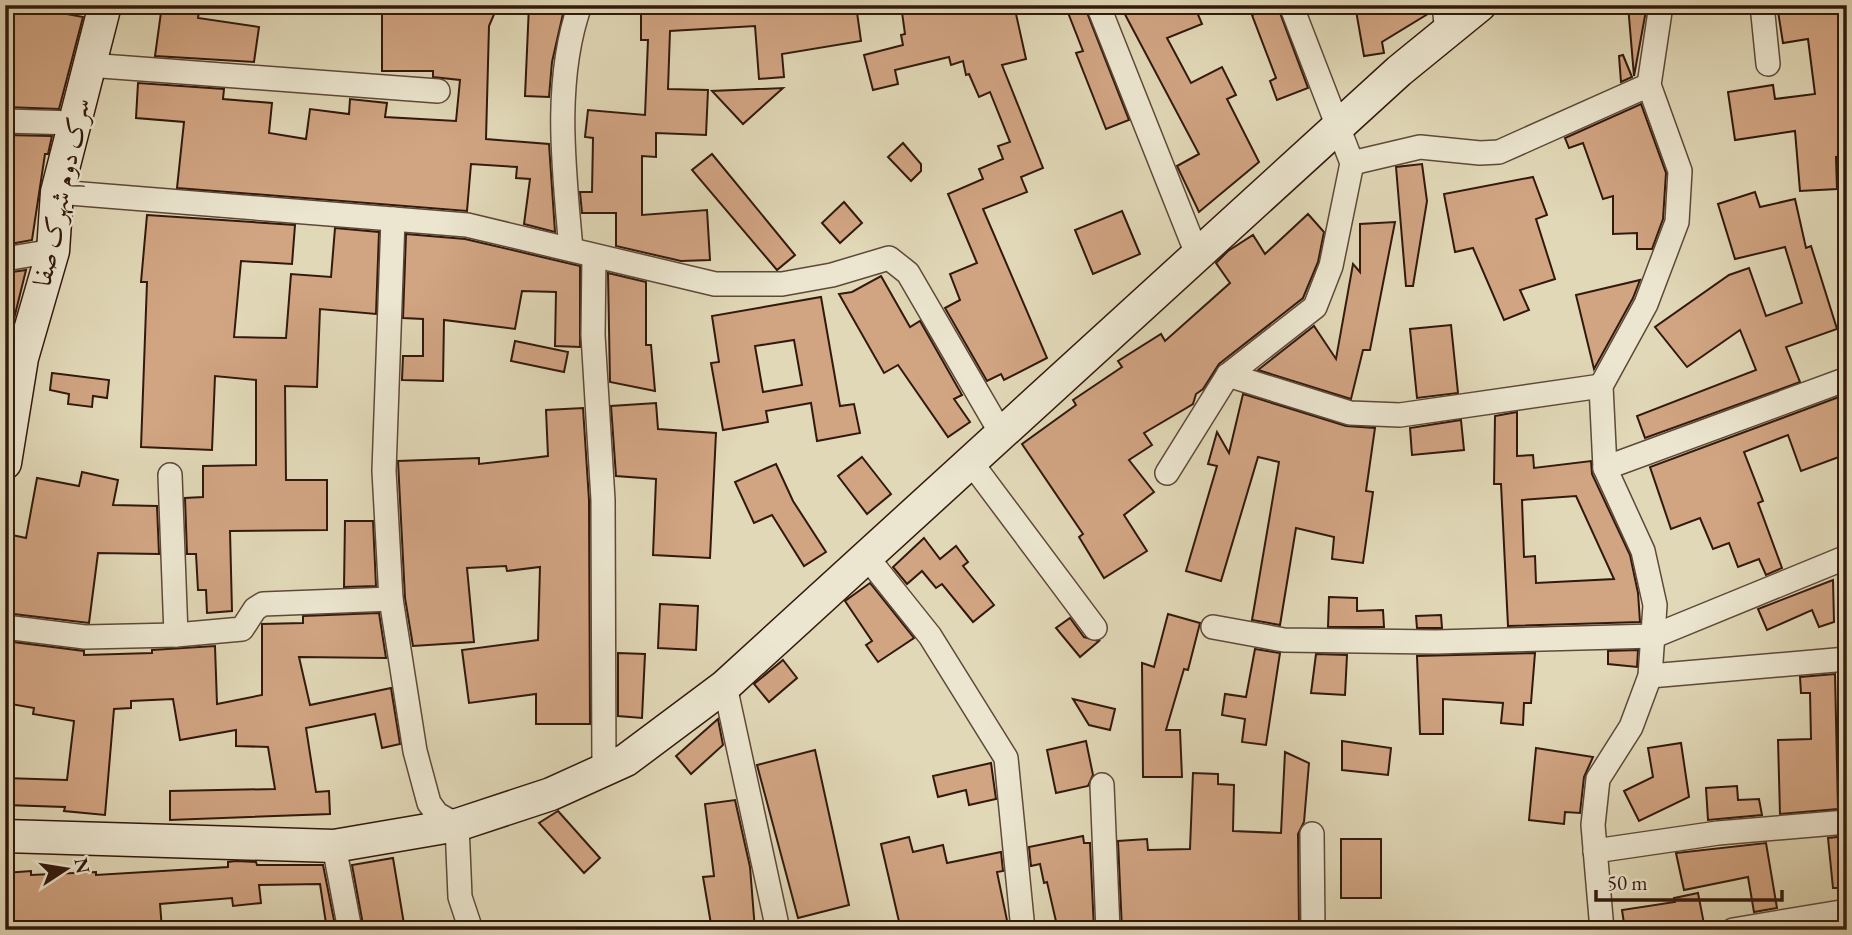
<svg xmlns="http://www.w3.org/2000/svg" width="1852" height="935" font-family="'EB Garamond',Amiri,serif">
<rect width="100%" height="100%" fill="#e1d8b7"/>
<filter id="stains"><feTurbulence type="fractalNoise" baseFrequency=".00286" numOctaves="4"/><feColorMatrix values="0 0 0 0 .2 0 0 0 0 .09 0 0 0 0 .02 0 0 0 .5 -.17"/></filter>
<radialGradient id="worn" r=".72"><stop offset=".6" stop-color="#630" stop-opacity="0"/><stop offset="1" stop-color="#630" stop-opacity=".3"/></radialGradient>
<g fill="#d1a482" stroke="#32190d" stroke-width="2" fill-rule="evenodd">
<polygon points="16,5 45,5 45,10 83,17 59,109 5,107 9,42"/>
<polygon points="162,5 200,5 198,18 259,27 254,62 155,56"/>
<polygon points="390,5 498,5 489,26 486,139 549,144 555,232 524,224 530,179 516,178 517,167 471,164 467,211 177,188 184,122 136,118 138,83 224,89 223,99 272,103 269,133 306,139 310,109 349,114 350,99 387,103 385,117 456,121 460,80 433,77 433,71 382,71 382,14 389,14"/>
<polygon points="529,5 565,5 552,62 549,97 525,96"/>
<polygon points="641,5 856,5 861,41 782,54 784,77 759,79 755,26 670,31 668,89 708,90 706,135 656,133 656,157 642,156 642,215 707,210 710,260 681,261 616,246 616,213 582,213 580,192 592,192 593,138 585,137 588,110 645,115 648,40 641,40"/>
<polygon points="901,5 1014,5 1026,59 1002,65 1043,168 1021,177 1027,192 983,209 1047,358 1004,380 1001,374 987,381 945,308 960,300 950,274 977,263 948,194 983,179 979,169 1003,159 998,146 1010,142 990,92 979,97 969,74 966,75 963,61 951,65 949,57 895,70 898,84 873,90 864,55 903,45 901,35 905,34"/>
<polygon points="1065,5 1084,5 1129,120 1106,129 1076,53 1083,51"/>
<polygon points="1120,5 1194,5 1202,24 1167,38 1191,83 1222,67 1236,95 1227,99 1259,162 1199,212 1177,166 1199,154"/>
<polygon points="1277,5 1308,88 1277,100 1270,81 1276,78 1252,15"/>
<polygon points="1355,5 1430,5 1431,12 1382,42 1384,53 1364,56"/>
<polygon points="1628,5 1647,5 1634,76"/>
<polygon points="1777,5 1839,5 1847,60 1847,156 1836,157 1837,189 1800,191 1795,131 1735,140 1728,92 1773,85 1775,99 1815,94 1808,39 1783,43"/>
<polygon points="1623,55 1632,77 1621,82 1619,56"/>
<polygon points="783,88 743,124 712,91"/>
<polygon points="1641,104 1666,173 1663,219 1652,249 1637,249 1637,233 1613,234 1613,196 1603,199 1583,143 1569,148 1565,138"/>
<polygon points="5,135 52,136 48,154 45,154 32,240 5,245"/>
<polygon points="903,143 921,164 921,171 911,181 888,157"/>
<polygon points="712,154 795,255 777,270 692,170"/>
<polygon points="1422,164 1427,201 1413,286 1406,286 1396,167"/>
<polygon points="1533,177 1547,215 1536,219 1555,279 1520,290 1529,310 1504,320 1473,248 1455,252 1444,194"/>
<polygon points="1755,192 1760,207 1795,199 1806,248 1811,246 1837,329 1786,347 1800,382 1645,438 1637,416 1756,370 1740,330 1687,367 1655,327 1729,275 1749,268 1766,316 1802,303 1785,247 1735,259 1718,204"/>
<polygon points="844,202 862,223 840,243 822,223"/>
<polygon points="1122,211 1140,254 1093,274 1075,230"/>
<polygon points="1308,214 1324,232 1318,262 1303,298 1219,364 1203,389 1196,394 1193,404 1144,433 1152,445 1129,460 1154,492 1124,515 1147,551 1104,578 1079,537 1083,534 1022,444 1076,405 1073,400 1122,367 1118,361 1161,334 1165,341 1230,283 1216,263 1228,251 1253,235 1265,254"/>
<polygon points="147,215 295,225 292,264 241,261 234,337 286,338 291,274 331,277 335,228 379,232 376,314 320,309 317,387 285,386 286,480 327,480 327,530 230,531 232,611 207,613 206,590 198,590 196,554 187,554 185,498 203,497 203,466 256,465 256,380 215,376 212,450 141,447 147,282 141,282"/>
<polygon points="1395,222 1370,350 1363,350 1351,399 1258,370 1314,326 1336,359 1353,264 1360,272 1360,224"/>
<polygon points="406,234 465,239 580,266 580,347 555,346 556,292 522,291 515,329 444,320 443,381 402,380 403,356 423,356 423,319 403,318"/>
<polygon points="26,270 12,327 5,327 5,273"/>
<polygon points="608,273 646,282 646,345 651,345 655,391 610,382"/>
<polygon points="881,276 910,327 920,321 962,395 954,399 970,422 948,437 898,365 884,373 839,294 852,292"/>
<polygon points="1640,280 1633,298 1594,369 1576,295"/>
<path d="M821,297l19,109 14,-2 6,29 -43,8 -6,-38 -45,8 2,11 -45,8 -12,-67 8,-1 -7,-46zM794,340l8,45 -39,7 -8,-46z"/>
<polygon points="1451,325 1458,393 1417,398 1410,329"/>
<polygon points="515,341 568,352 564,372 511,361"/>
<polygon points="52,373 109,380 107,398 93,396 92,407 68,404 69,394 50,390"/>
<polygon points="1243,394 1346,426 1375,428 1366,491 1373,492 1363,563 1332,559 1334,537 1296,528 1280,625 1252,620 1279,462 1258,457 1221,581 1186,571 1217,466 1208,464 1217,432 1229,453"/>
<polygon points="1847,394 1847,454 1801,471 1788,435 1744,452 1763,501 1758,503 1782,568 1766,575 1759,559 1738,567 1729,543 1713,549 1700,518 1671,529 1650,467"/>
<polygon points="656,403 658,429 716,433 710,558 653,555 656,479 616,476 611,406"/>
<polygon points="583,408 589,500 590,724 536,724 536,694 469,703 462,650 538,640 540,567 507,571 506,566 467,568 474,642 413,646 405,598 398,461 479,458 479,464 548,456 546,410"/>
<path d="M1517,412v44l16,-1 1,13 57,-7 1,13 38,81 8,38 2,29 -132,4 -7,-142h-7l1,-68zM1576,496l38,83 -78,4 -1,-27 -11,1 -2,-57z"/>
<polygon points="1461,420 1464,450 1412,455 1410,428"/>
<polygon points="862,457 891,494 867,514 838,476"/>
<polygon points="776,464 793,501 826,552 804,566 772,515 754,523 735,482"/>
<polygon points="82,472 118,480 113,505 157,506 159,554 98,553 89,623 5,613 5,566 12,535 26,538 37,478 79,486"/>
<polygon points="345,521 373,521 376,586 344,587"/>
<polygon points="924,538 940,559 956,546 968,562 963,566 994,605 973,622 942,584 936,588 922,571 907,584 893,567"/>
<polygon points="1833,580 1834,622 1819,627 1812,610 1767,630 1758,609"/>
<polygon points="870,583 914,638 878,662 866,645 872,641 845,601"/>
<polygon points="1329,597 1357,598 1357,611 1383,610 1384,627 1328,627"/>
<polygon points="660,604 698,606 696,650 658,648"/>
<polygon points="379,613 386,658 299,657 310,705 391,688 400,744 382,748 375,714 306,728 316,792 329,791 330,814 170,820 170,791 275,789 268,747 236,746 236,730 180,740 173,699 131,701 131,708 114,709 105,815 64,811 65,807 5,805 5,778 67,780 74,721 33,714 34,708 5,703 5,641 84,651 84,655 152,653 152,650 215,646 217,704 262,695 262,624 303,623 303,616"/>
<polygon points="1168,614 1200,623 1188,670 1184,669 1166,730 1180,730 1182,777 1143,777 1142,663 1154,667"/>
<polygon points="1441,615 1442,628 1417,628 1416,616"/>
<polygon points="1070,618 1084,637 1099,641 1080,657 1056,628"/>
<polygon points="1255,649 1280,653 1266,745 1242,742 1245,719 1222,715 1225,694 1246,697"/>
<polygon points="1638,650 1637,667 1608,664 1608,651"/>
<polygon points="618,653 645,654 642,718 618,716"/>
<polygon points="1535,653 1531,703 1524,703 1523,725 1501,723 1503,703 1443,699 1443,734 1420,734 1417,656"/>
<polygon points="1316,654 1347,655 1345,695 1311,693"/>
<polygon points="783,660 797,678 769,702 754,684"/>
<polygon points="1835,674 1838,809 1780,814 1778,740 1811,739 1810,693 1801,693 1800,677"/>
<polygon points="1073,699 1115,709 1110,730 1089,725"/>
<polygon points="718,719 723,745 691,774 676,756"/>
<polygon points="1086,741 1093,775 1088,786 1056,793 1047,750"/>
<polygon points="1342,741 1391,748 1388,775 1342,770"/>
<polygon points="1681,743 1689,797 1639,821 1624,791 1653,777 1648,748"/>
<polygon points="1536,748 1593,757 1584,777 1580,813 1565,812 1564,824 1529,820"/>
<polygon points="815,750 849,905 798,918 757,765"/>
<polygon points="1285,752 1309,763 1304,822 1298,834 1299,930 1122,930 1118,841 1147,839 1148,850 1190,849 1193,773 1218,774 1218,784 1234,785 1233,831 1281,833"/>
<polygon points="991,763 996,799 969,805 966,790 938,797 933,776"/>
<polygon points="1737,786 1738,800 1759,799 1762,815 1708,820 1706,788"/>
<polygon points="735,800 750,867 755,930 712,930 703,877 714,876 705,804"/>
<polygon points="558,811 600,858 584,873 539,823"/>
<polygon points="1083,836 1084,843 1090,843 1094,930 1058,930 1047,882 1044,883 1040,864 1031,866 1029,847"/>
<polygon points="1847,836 1847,888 1833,888 1828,838"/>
<polygon points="909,837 913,852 943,845 947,863 1001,852 1003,871 997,872 1009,930 901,930 881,844"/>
<rect x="1341" y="839" width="40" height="59"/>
<polygon points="1766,843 1777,908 1754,912 1748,877 1684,890 1676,853"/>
<polygon points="393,858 405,930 364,930 352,865"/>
<polygon points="236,861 256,862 257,865 323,865 336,930 327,930 320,884 259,885 261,903 233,906 232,898 160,904 162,929 5,930 5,873 31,871 31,875 96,872 96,875 228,867 228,862"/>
<polygon points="1698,893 1704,924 1677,930 1625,930 1622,910 1675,902 1674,898"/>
</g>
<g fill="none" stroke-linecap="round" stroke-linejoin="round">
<defs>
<g id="street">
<polyline points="1098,5 1197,254"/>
<polyline points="1444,5 1447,33"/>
<polyline points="1762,5 1768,64"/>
<polyline points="88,65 438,91"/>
<polyline points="5,121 75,123"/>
<polyline points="1352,163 1420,147 1480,153 1499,152 1649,85"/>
<polyline points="57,192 467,225 715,284 782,284 832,275 889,258 908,273 1001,433"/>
<polyline points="393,219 384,471 391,599 415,751 429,803 437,814 457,825 460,897 471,930"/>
<path d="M571,249c-7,-79 -18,-168 9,-244"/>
<polyline points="594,256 593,335 603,500 604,770"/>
<polyline points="5,259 53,251"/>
<polyline points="1228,375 1350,413 1400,415 1601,386"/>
<polyline points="970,461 1095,628"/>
<polyline points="1605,468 1847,379"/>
<polyline points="1167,473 1228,375 1315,307 1331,266 1352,163 1291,5"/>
<polyline points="170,475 176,635"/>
<polyline points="866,556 930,636 1006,758 1023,930"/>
<polyline points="5,627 85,637 176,635 242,629 255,609 263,604 391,599"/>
<polyline points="1213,627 1284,640 1436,642 1654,636 1847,557"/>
<polyline points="1650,676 1847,659"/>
<polyline points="725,686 778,930"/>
<polyline points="1102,785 1108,930"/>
<polyline points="1312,834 1313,930"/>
<polyline points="334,846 350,930"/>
<polyline points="1595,851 1718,833 1847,822"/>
<polyline points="1602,930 1593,825 1598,779 1631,727 1650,676 1655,605 1643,551 1605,468 1601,386 1646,304 1677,222 1680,171 1649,85 1661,5"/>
<polyline points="1733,930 1847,911"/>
</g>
<g id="secondary">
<polyline points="5,463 22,358 53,251 57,192 105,5"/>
<polyline points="5,836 334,846 457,825 551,794 626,760 725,686 1399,71 1480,5"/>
</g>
</defs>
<use href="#street" stroke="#5e4938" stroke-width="26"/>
<use href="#secondary" stroke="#32190d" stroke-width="35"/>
<use href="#street" stroke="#ece6d0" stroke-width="23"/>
<use href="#secondary" stroke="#ece6d0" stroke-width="32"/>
</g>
<g text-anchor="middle" stroke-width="5" stroke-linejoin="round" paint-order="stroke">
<g font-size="26" fill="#32190d" stroke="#ece6d0">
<text transform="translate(61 192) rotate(-78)" y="9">سرک دوم شهرک صفا</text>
</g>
</g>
<rect width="1852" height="935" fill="none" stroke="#e1d8b7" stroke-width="28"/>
<rect x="7" y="7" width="1838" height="921" fill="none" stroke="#32190d" stroke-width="3.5"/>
<rect x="14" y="14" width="1824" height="907" fill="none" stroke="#32190d" stroke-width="2"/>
<g transform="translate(66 869) rotate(78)" stroke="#ece6d0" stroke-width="5" paint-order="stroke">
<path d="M0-5L12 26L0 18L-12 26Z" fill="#32190d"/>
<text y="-10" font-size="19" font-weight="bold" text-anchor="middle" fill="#32190d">N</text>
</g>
<path d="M1596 890v10h186v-10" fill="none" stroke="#32190d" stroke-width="3.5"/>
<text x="1607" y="890" font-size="21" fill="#32190d" stroke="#ece6d0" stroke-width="5" paint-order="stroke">50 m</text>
<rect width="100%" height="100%" filter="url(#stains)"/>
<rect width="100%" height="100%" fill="url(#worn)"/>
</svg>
